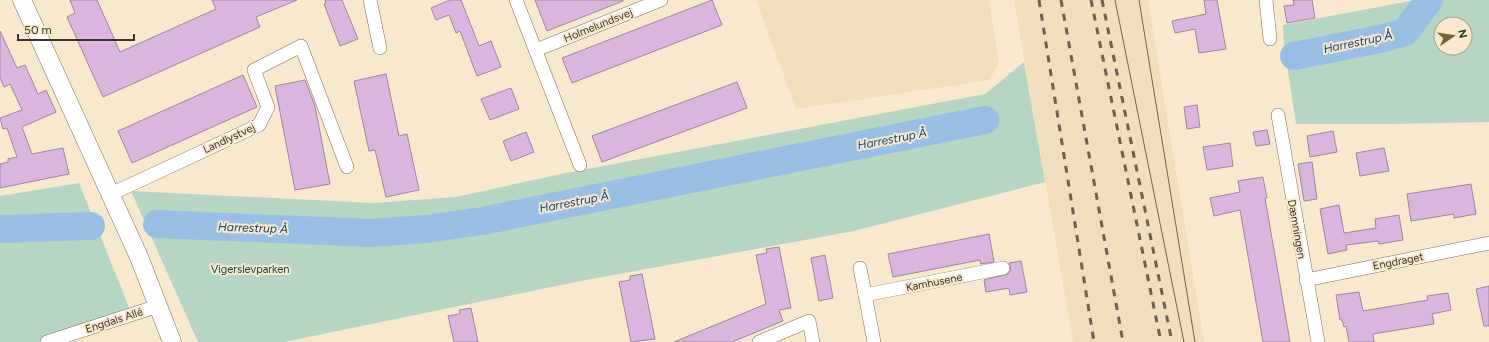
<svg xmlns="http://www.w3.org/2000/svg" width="1489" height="342" font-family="Figtree,sans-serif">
<rect width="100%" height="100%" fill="#f8e9ce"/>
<g fill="#f1debc">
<polygon points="756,0 989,0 999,62 990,80 796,109"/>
<polygon points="1014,0 1148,0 1204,342 1073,342"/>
</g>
<g fill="#b6d5c2" fill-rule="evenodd">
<path d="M1415,0h74v122l-99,2h-94l-12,-79 -1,-20zM1441,24h24v24h-24z"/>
<polygon points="1024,62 1045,182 854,231 586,280 284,342 198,342 131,191 373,203 456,197 561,174 985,94"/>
<polygon points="79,183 131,312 39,342 0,342 0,196"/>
</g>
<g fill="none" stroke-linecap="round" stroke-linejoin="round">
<g stroke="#9abfe5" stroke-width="28">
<polyline points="1294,56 1384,38 1405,32 1429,0"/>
<polyline points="157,224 371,233 426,229 482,221 985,120"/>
<polyline points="0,229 91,226"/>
</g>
</g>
<g fill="#dab6de" stroke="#9a879d">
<polygon points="70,0 97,0 120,52 216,9 212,0 297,0 256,17 260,27 103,97 67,17 75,13"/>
<polygon points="325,0 342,0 358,39 340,46 324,4 326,3"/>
<polygon points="450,0 461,0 479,46 491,41 501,67 477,76 460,31 456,33 449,15 436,20 431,8"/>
<polygon points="535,0 623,0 623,1 547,31"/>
<polygon points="712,0 722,25 572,83 562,58"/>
<polygon points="1204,0 1217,0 1226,49 1199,53 1195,29 1175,33 1172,21 1206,14"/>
<polygon points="1293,0 1312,0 1315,18 1287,23 1284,6 1294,5"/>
<polygon points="0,31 17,68 25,65 38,94 46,90 56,112 22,127 32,154 63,148 69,174 0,188 0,164 8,162 8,159 17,157 7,128 3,129 0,118 22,110 10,84 4,87 0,78"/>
<polygon points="386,74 399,136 407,134 419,190 386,197 375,150 369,151 354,81"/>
<polygon points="243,75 257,107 132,163 118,131"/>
<polygon points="305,80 315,106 330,184 295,190 275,86"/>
<polygon points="737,82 747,108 602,162 592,136"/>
<polygon points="511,88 519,109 490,120 481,99"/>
<polygon points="1197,105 1200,127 1187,129 1184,107"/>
<polygon points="1267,130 1270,144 1256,146 1253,132"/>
<polygon points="1333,131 1337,152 1310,157 1307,136"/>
<polygon points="526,132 534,152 511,161 503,141"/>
<polygon points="1230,143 1233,166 1207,170 1203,147"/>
<polygon points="1384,148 1389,171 1360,176 1356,153"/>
<polygon points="1312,162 1317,199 1304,201 1298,164"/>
<polygon points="1263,177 1267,198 1265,198 1290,342 1263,342 1240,210 1214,216 1210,198 1240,192 1238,181"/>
<polygon points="1471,184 1476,214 1454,218 1454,214 1411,221 1407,194"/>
<polygon points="1339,205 1344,233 1376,228 1375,219 1399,215 1403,240 1379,244 1378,241 1346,245 1347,250 1328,254 1320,209"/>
<polygon points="989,234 994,262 981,264 980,260 893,277 888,254"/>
<polygon points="779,247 791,308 779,310 783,321 732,342 674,342 766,304 756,255 767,253 766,249"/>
<polygon points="825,255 833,298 819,301 811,258"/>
<polygon points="1021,261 1027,292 1010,295 1009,288 986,292 984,280 1008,274 1011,270 1009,263"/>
<polygon points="642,274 655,339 631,342 619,282 630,280 630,276"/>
<polygon points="1489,286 1489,326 1484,326 1476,289"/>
<polygon points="1359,292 1363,311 1428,300 1427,296 1448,293 1451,310 1432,314 1434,324 1373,334 1374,342 1349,342 1346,326 1344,327 1342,320 1340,320 1336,295"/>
<polygon points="471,308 478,342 454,342 448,316 460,314 459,310"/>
</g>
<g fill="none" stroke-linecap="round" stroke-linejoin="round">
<defs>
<g id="street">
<polyline points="370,0 380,48"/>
<polyline points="516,0 580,165"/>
<polyline points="1266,0 1270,39"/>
<polyline points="536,50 661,0"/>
<polyline points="1278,115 1318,342"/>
<polyline points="111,194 259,125 268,107 254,70 301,46 347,167"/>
<polyline points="860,268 874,342"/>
<polyline points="1306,280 1489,243"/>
<polyline points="865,295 1003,268"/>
<polyline points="47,342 158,306"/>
<polyline points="759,342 809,321 813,342"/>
</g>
<polyline id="secondary" points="22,0 139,257 172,342"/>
</defs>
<use href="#street" stroke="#7b6e56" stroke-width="14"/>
<use href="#secondary" stroke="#7b6e56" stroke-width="19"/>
<use href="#street" stroke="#fff" stroke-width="13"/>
<use href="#secondary" stroke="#fff" stroke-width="18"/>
<g stroke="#6a6254" stroke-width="1">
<polyline points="1115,0 1184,342"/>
<polyline points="1139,0 1195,342"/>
</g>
<g stroke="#6a6254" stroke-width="3" stroke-dasharray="7 7" stroke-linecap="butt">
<polyline points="1039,0 1094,342"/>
<polyline points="1061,0 1123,342"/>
<polyline points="1091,0 1161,342"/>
<polyline points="1102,0 1172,342"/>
</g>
</g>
<g text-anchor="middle" stroke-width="4" stroke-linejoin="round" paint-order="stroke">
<g font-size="11" fill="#383228" stroke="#f8e9ce">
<text transform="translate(598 25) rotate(-22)" y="4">Holmelundsvej</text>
<text transform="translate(229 138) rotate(-25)" y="4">Landlystvej</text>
<text transform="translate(1297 229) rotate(80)" y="4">Dæmningen</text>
<text transform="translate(1398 261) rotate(-11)" y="4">Engdraget</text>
<text transform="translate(934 282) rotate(-11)" y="4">Kamhusene</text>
<text transform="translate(114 320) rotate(-18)" y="4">Engdals Allé</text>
</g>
<g font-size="11" fill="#07492e" stroke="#f8e9ce">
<text x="250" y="273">Vigerslevparken</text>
</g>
<g font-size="12" font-style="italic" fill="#0a4373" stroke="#f8e9ce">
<text transform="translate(1358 42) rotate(-12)" y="4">Harrestrup Å</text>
<text transform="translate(892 139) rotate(-11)" y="4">Harrestrup Å</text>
<text transform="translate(574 202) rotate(-11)" y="4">Harrestrup Å</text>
<text transform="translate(253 228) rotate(2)" y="4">Harrestrup Å</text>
</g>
</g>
<g transform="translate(1453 36) rotate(77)"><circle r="19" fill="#f8e9ce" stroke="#aba08c"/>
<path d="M0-3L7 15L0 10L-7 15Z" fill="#706734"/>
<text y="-6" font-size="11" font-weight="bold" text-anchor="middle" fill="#383228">N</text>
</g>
<path d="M18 34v6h116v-6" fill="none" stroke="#383228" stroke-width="2"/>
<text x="24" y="34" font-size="12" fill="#383228" stroke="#f8e9ce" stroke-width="3" paint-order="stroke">50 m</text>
</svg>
